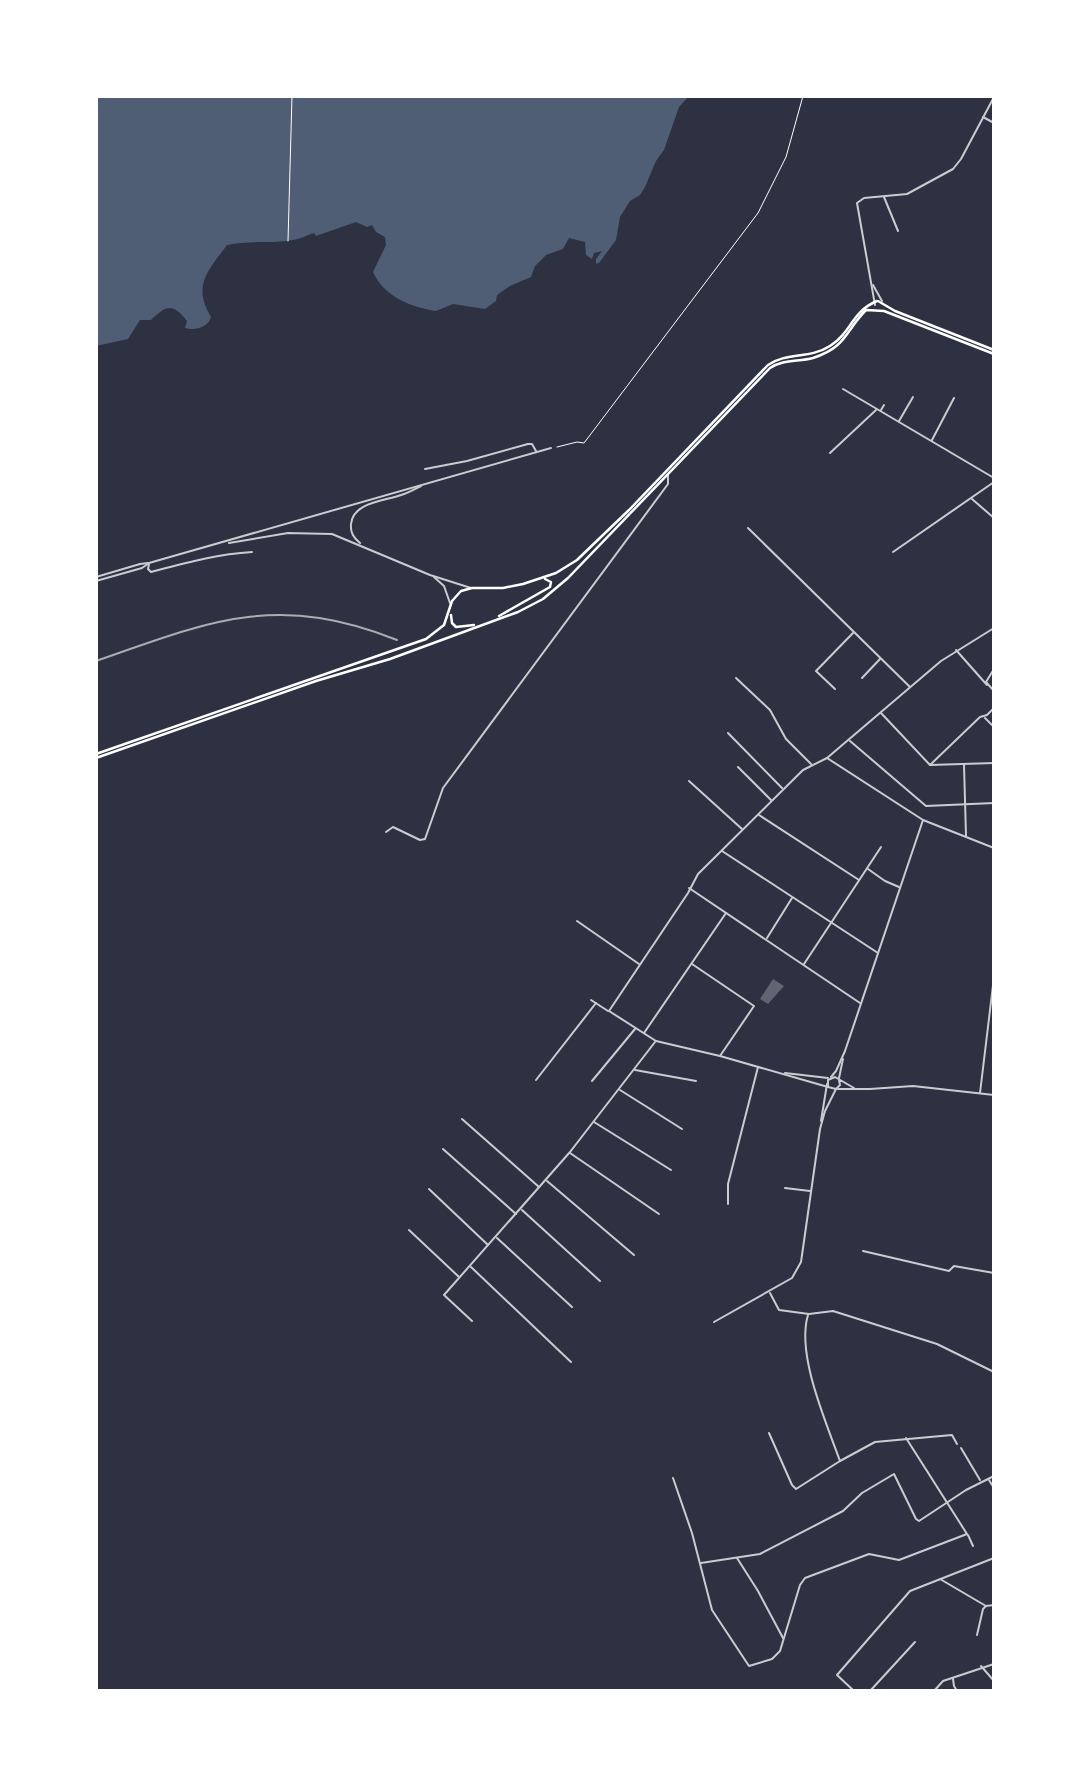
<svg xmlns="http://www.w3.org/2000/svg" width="1090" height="1787" font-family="Ubuntu,sans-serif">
<rect width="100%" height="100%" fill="#2d3142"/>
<path fill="#4f5d75" d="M96,96h593l-10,11 -15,43 -8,11 -11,26 -5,8 -10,6 -10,16 -4,23 -17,23 -3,1v-5l6,-8 -8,2 -2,6 -6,-4 -1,-13 -16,-4 -6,11 -17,6 -11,11 -4,11 -21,9 -13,9 -1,6 -11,8 -32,-5 -17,7c-25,-4 -52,-14 -63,-39l13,-27 -1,-8 -9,-5 -4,-7 -5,2 -11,-5 -40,14 -2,-3c-7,2 -13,6 -21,7 -22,4 -44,0 -66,5 -19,26 -35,40 -16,72 -3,10 -15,14 -26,11l2,-7c-15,-19 -21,-15 -36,-1h-11l-12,19 -32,7z"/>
<polygon fill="#626471" points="773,979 784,986 768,1004 760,999"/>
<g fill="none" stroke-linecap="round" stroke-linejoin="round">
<g stroke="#fff" stroke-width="1">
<polyline points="288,241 292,96"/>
<polyline points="557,447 577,442 584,443 758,213 786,157 803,96"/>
</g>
<g stroke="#caccd0" stroke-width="2">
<polyline points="884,197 898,231"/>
<polyline points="843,389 994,478"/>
<polyline points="881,410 884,405"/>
<polyline points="899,421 913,397"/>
<polyline points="932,440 954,398"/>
<polyline points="830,453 876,410"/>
<polyline points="425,469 467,461 528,444 532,444 536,451"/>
<polyline points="972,499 994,518"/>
<polyline points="748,528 910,687"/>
<polyline points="229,543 288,533 332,534 430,575 471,588"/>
<path d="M360,543c-6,-5 -10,-10 -9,-19 2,-22 34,-23 50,-29 7,-2 14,-6 20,-9"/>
<polyline points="893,552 994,482"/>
<path d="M149,564l-1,5 3,3c34,-9 66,-18 101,-20"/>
<polyline points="96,577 140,564 148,563"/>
<polyline points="434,577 444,586 450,603"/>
<polyline points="96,581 142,568 149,563 551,448"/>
<polyline points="956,650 987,685"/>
<polyline points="994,669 986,682 994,691"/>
<polyline points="736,678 770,710 786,739 811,764"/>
<polyline points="862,678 880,659"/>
<polyline points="835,689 816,671 853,633"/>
<polyline points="881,713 930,765 994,763"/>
<polyline points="985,718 994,727"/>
<polyline points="728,733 782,788"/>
<polyline points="850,741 926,806 994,803"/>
<polyline points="827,758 923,820 994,848"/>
<polyline points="930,765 980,717 987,715 994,708"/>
<polyline points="964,765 966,836"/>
<polyline points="738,767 771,800"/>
<polyline points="689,781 742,829"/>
<polyline points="759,815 859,880"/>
<polyline points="386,832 393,827 420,840 425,839 443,788 668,484 668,475"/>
<polyline points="722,851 878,953"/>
<polyline points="868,869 885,881 899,887"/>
<polyline points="689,888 860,1003"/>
<polyline points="577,921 639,964"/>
<polyline points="767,938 792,898"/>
<polyline points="692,964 754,1006 720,1056"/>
<polyline points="804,964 881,847"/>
<polyline points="591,1000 608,1011"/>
<polyline points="644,1033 726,913"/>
<polyline points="635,1070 696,1081"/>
<polyline points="831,1077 836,1071 845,1051 923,820"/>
<polyline points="839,1078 843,1059"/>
<polyline points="536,1080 596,1003"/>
<polyline points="592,1081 635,1029"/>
<polyline points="620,1090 682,1129"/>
<polyline points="980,1093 994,977"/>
<polyline points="462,1119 539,1187"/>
<polyline points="821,1121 827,1084"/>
<polyline points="594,1122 671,1170"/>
<polyline points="443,1149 516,1214"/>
<polyline points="570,1153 659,1214"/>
<polyline points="547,1181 634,1255"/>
<polyline points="785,1188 810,1191"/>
<polyline points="429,1189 488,1245"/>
<polyline points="728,1204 728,1184 758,1067"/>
<polyline points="522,1210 600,1281"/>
<polyline points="409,1230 459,1277"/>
<polyline points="497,1238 572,1307"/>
<polyline points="863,1251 949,1271 954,1266 994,1273"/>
<polyline points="471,1267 571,1362"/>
<polyline points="770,1293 779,1310 809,1314 833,1311 937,1344 994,1372"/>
<path d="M808,1315c-12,39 18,107 32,146"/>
<polyline points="472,1321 444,1295 570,1152 655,1042"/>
<polyline points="714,1322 792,1278 801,1262 820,1129 825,1111 836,1089"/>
<polyline points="769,1433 792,1485 796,1489 840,1461 875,1442 952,1435 957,1444"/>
<polyline points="961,1448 980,1480"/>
<polyline points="673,1478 692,1533 712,1610 749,1666 772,1659 780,1651 800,1585 805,1578 869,1554 899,1560 967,1534 906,1438"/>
<polyline points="989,1480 994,1488"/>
<polyline points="968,1535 973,1546"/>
<polyline points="737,1558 758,1591 783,1638"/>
<polyline points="701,1563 760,1554 843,1511 862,1493 894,1474 916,1519 919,1521 966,1490 994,1476"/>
<polyline points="940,1579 986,1606"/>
<polyline points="977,1635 983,1609 986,1606 994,1605"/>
<polyline points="981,1666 994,1681"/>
<polyline points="953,1679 954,1686 957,1691"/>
<polyline points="854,1691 837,1675 910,1591 994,1558"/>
<polyline points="870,1691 915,1642"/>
<polyline points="934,1691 943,1681 994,1664"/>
</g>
<g stroke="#caccd0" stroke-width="2">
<polyline points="983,117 994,123"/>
<polyline points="873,285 882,301"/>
<polyline points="875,305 857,203 864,198 907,194 953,169 961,159 994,97"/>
<polyline points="785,1073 828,1078"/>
<polyline points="839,1080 840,1085 836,1089 828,1087 828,1080 835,1077 854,1088"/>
<polyline points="828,1087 720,1056 656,1041 609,1011 688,893 698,874 803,770 827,758 941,661 994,628"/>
<polyline points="838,1089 870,1089 913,1086 994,1095"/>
</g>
<g stroke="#fff" stroke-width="2.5">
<polyline points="878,301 895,311 994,350"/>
<polyline points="451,615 452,623 456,627 474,625"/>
<polyline points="499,616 550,587 551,582 545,579"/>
<path d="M96,754l330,-115 18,-14 8,-24 9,-10 11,-3h31l20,-4 33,-11 21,-13 52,-50 139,-145c18,-13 42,-6 62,-19 22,-14 21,-34 47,-45"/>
<path d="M96,758l220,-77 74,-22 128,-47 25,-13 25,-21 202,-210c13,-9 28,-6 43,-10 34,-11 32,-27 53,-48l18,1 110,43"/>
</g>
<path stroke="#abadb3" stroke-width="2" d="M96,661c114,-40 181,-69 301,-21"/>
</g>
<rect width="1090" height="1787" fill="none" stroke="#ffffff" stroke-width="196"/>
</svg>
